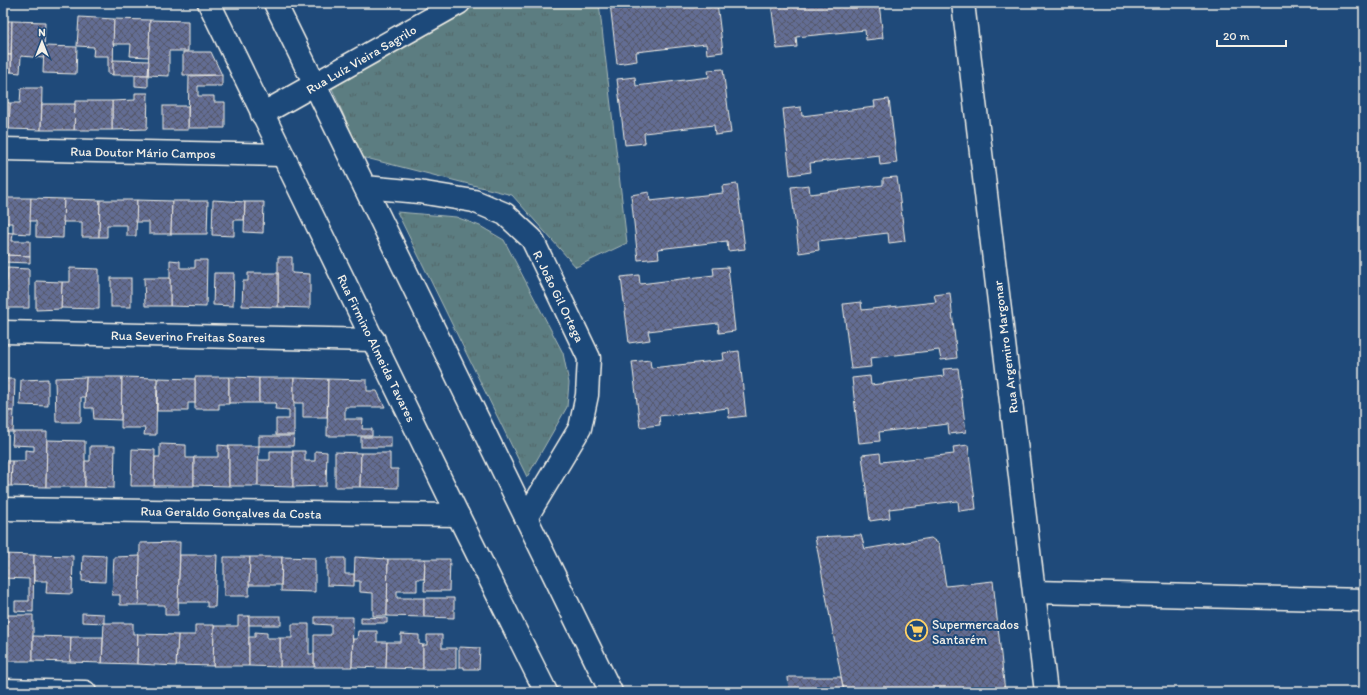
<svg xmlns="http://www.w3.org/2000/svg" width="1367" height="695" font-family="Itim,sans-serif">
<defs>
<pattern id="grass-tufts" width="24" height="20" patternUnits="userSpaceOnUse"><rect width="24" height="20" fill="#5b7d81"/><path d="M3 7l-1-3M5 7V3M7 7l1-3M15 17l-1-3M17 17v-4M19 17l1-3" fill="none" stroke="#536566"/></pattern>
<pattern id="building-cross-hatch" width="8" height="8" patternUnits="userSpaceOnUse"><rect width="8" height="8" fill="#636d94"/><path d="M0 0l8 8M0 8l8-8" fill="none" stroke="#555969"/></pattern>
</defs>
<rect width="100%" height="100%" fill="#1f4a7a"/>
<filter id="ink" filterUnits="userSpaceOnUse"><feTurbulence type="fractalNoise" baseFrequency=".025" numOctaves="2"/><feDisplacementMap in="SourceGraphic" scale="8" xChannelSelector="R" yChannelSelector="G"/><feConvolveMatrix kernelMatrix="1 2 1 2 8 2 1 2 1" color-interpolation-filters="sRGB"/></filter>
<g filter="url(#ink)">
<g fill="url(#grass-tufts)" stroke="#a8b7b4">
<polygon points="466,3 599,3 627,243 576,267 512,195 362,157 330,84"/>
<polygon points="397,212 456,217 480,226 504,240 563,353 569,383 567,407 527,477"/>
</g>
<g fill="url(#building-cross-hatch)" stroke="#f4f1e8">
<polygon points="610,3 628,3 628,5 642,3 717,3 723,52 707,54 706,44 636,52 637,61 617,64"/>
<polygon points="771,3 879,3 883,38 866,40 865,30 796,37 797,47 777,49"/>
<polygon points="79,17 114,19 113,75 108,74 108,56 93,56 94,47 77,46"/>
<polygon points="114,19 150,20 149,57 130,56 131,44 113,44"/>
<polygon points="150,20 188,21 188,51 169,51 169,76 148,75"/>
<polygon points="3,21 12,21 11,55 3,55"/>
<polygon points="12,21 45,22 44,58 21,56 20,73 11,72"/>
<polygon points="44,46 77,47 76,74 43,73"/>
<polygon points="183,52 211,52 222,75 183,75"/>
<rect x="3" y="55" width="8" height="17"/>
<polygon points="113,60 149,61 148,75 113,75"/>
<polygon points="723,69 731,133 715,135 714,125 644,133 645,143 625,145 617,79 635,77 636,86 709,77 708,70"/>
<polygon points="135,75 148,75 148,87 135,86"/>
<polygon points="222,75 222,86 198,86 198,96 214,96 214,102 225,102 225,128 188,128 189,76"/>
<polygon points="21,88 42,88 41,130 9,129 10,103 20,103"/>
<polygon points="135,93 148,93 147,129 112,130 112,101 135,100"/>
<polygon points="889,99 897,163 880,165 879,155 810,163 811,172 790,175 783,109 801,107 802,116 875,107 874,101"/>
<polygon points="75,101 112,101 112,130 74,130"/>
<polygon points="3,102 10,103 9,129 3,129"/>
<polygon points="42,104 75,104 74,130 41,130"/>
<rect x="163" y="106" width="25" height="24"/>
<polygon points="897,177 905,241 889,243 888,233 818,241 819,250 799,253 791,187 809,185 810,194 883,185 883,178"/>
<polygon points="737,184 745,249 728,251 727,241 658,249 659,258 638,260 631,195 649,192 650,201 723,193 722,186"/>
<polygon points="3,198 31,198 30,234 13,233 13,223 3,223"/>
<polygon points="31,198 64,199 63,238 36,237 36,221 30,221"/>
<polygon points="64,199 100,200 99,237 82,237 82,222 63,222"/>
<polygon points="100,200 137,200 136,236 127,236 127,225 107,225 107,237 99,237"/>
<polygon points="137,200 172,201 171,234 149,234 149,222 136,222"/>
<polygon points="213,200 245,202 244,220 234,220 234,236 212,235"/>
<polygon points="172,201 208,201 207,234 171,234"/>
<polygon points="245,202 264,202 263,233 244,232"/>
<polygon points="3,232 13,233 12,241 30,241 30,256 3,255"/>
<polygon points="3,255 30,256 30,263 3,262"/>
<polygon points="278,257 292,257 292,273 310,274 310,308 278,307"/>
<polygon points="170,260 180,261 180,268 195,268 195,260 207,260 206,307 170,306"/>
<polygon points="728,267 735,331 719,333 718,323 648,331 650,340 629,343 621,277 639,275 640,284 714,275 713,268"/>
<polygon points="7,268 29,269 29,308 3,308 3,281 7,281"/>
<polygon points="70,268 99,269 99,309 61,308 62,282 70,282"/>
<polygon points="214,273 234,273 233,306 213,305"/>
<polygon points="248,273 278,273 278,307 242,306 243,281 248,281"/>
<rect x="111" y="278" width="20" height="29"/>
<polygon points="144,278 170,278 170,306 145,306"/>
<polygon points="36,281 62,282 61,309 36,310"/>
<polygon points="950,293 957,358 941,360 939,350 870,358 871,367 851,369 843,304 861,302 862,310 936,302 934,295"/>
<polygon points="739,351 746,416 729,418 728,408 659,416 660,425 640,427 632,362 650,360 651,368 724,360 723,353"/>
<polygon points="958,368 966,432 949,434 948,424 879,432 880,441 859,443 852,378 870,376 871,385 944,376 943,369"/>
<polygon points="86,377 122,377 121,420 94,419 93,408 85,408"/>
<polygon points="86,377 85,397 81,397 81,422 56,422 55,378"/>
<polygon points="122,377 157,378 156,435 144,435 145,428 121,428"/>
<polygon points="195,377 229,377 229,404 219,404 219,409 195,409"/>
<polygon points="229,377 259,378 259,403 229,403"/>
<polygon points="158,378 195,379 195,403 188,403 188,411 157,411"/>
<polygon points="259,378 294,378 294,435 276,435 276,419 289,419 289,410 275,409 276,403 259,403"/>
<polygon points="294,378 328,379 327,417 303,417 303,403 294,403"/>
<polygon points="3,379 15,379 14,411 3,411"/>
<polygon points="48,379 48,406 20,405 21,380"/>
<polygon points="328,379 367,380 367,391 377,391 385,407 345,407 345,419 363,419 362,429 372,429 372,436 327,436"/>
<polygon points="3,411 14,411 13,432 3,432"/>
<polygon points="13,432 47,432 46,487 11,486 12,461 25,461 25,450 34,451 34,446 12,445"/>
<polygon points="259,436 294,436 293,446 259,446"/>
<rect x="361" y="437" width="30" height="10"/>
<polygon points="47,440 85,441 85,487 46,487"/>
<polygon points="160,444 186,445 186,458 194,458 194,486 154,486 155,457 160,457"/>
<polygon points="218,445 229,446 229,486 194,485 194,457 218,457"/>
<polygon points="968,445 976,509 959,511 958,501 889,509 890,518 870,521 862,455 880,453 881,462 954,454 953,447"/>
<polygon points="90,446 115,446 114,488 85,487 85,461 90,461"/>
<polygon points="229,446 259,446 258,486 229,486"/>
<polygon points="132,449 155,450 154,486 131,486"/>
<polygon points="270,451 293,451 293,487 258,486 258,460 270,460"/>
<polygon points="293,451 305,451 305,461 315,461 315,451 327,452 326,486 293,487"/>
<polygon points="335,452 361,453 360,487 335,487"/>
<polygon points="361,453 390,453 390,469 398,469 398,488 360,487"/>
<polygon points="3,461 12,461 11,486 3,486"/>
<polygon points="861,535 865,549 931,538 939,544 946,586 993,581 1005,692 844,692 815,537"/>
<polygon points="180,542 178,615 165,615 165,605 139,605 140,543"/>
<polygon points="3,554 34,555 33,612 15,611 15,601 29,601 29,579 3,578"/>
<polygon points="34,555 73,556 72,594 46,593 47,581 34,581"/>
<polygon points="83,555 106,556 105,582 82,581"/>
<polygon points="180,555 217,555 215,607 207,607 207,602 178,602"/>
<polygon points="140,556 139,605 120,605 120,595 112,595 114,557"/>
<polygon points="224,557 250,557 249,596 224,596"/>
<polygon points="250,557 282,557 281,585 249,585"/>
<polygon points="282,557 315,558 315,592 281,591"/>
<polygon points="355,557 388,559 387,616 373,616 373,593 360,592 360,581 354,581"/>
<polygon points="327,558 345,558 345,574 354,574 354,586 327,585"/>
<polygon points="388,559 425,559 424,579 417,579 417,591 397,591 397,598 424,598 424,617 387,616"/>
<polygon points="425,559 450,559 449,591 424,591"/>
<polygon points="424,598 454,598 454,618 424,617"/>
<polygon points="82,613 104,614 104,623 82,622"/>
<polygon points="7,615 33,615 33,661 3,661 3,635 7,635"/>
<polygon points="238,616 249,616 249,666 213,666 214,626 238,626"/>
<rect x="249" y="616" width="32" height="9"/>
<polygon points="315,617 353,617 352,667 314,667 314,635 331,635 331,625 315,624"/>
<polygon points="361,617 387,618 387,623 361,623"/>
<polygon points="104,623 133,623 133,634 138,634 137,664 102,663"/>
<polygon points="292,624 309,624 309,654 314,654 314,667 280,667 280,638 292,638"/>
<polygon points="195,625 214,625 213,666 176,665 178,635 195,635"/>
<polygon points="358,631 377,631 377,642 387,642 386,668 352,667 353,639 357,639"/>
<polygon points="255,632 267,633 267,638 280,638 280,667 249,666 249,637 255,637"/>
<polygon points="138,634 178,635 176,666 137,664"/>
<polygon points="401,634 419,635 419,644 423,645 423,669 386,668 387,642 401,642"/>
<polygon points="427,635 442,635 442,648 456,648 456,669 423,669 423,645 427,645"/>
<polygon points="33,636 71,637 70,662 33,661"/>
<polygon points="71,637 103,637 102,663 70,662"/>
<polygon points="459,647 480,648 479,669 464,669 464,667 459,667"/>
<polygon points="788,677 841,677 844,692 789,692"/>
</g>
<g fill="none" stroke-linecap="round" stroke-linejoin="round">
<defs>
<g id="minor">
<polyline points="209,3 458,515 546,692"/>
<polyline points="275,3 611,692"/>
<polyline points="963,3 1046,692"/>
<polyline points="262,114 459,3"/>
<polyline points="3,149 282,155"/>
<polyline points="365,187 419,192 474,201 505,214 532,239 589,358 587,395 580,428 526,518"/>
<polyline points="3,332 374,340"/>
<polyline points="3,509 458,515"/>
<polyline points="1035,592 1364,600"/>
<polyline points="3,690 85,692"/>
</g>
</defs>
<use href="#minor" stroke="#f4f1e8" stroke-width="25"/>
<use href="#minor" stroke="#1f4a7a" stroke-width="22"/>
</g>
</g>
<defs>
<symbol id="supermarket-ring" viewBox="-11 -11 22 22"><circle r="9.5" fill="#1f4a7a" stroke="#ffd166" stroke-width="1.5"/><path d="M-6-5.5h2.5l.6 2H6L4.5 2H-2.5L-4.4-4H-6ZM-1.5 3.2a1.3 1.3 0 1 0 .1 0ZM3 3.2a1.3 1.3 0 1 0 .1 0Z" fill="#ffd166"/></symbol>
</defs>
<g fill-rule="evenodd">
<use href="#supermarket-ring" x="904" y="618" width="25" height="25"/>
</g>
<g text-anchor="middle" stroke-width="4" stroke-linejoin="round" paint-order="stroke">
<g font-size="13" fill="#f4f1e8" stroke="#1f4a7a">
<text transform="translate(361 59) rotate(-30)" y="5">Rua Luíz Vieira Sagrilo</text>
<text transform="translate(143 152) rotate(1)" y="5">Rua Doutor Mário Campos</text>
<text transform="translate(559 296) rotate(64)" y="5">R. João Gil Ortega</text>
<text transform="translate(188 336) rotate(1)" y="5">Rua Severino Freitas Soares</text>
<text transform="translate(1005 347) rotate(-97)" y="5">Rua Argemiro Margonar</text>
<text transform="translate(377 348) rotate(64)" y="5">Rua Firmino Almeida Tavares</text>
<text transform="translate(231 512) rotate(1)" y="5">Rua Geraldo Gonçalves da Costa</text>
</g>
<g font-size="13" fill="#f4f1e8" stroke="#1f4a7a" text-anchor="start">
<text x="932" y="629">Supermercados<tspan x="932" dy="15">Santarém</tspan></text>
</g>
</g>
<rect width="1367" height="695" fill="none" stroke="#1f4a7a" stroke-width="16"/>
<rect x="8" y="8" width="1351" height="679" fill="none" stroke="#f4f1e8" stroke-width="1.5" filter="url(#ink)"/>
<g transform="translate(42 42)" stroke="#1f4a7a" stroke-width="3" paint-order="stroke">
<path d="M0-3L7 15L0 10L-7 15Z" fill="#f4f1e8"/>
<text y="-6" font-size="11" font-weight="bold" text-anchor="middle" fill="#f4f1e8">N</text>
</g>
<path d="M1217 40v6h69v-6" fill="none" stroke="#f4f1e8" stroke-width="2"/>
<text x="1223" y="40" font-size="12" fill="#f4f1e8" stroke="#1f4a7a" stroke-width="3" paint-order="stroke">20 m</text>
</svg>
